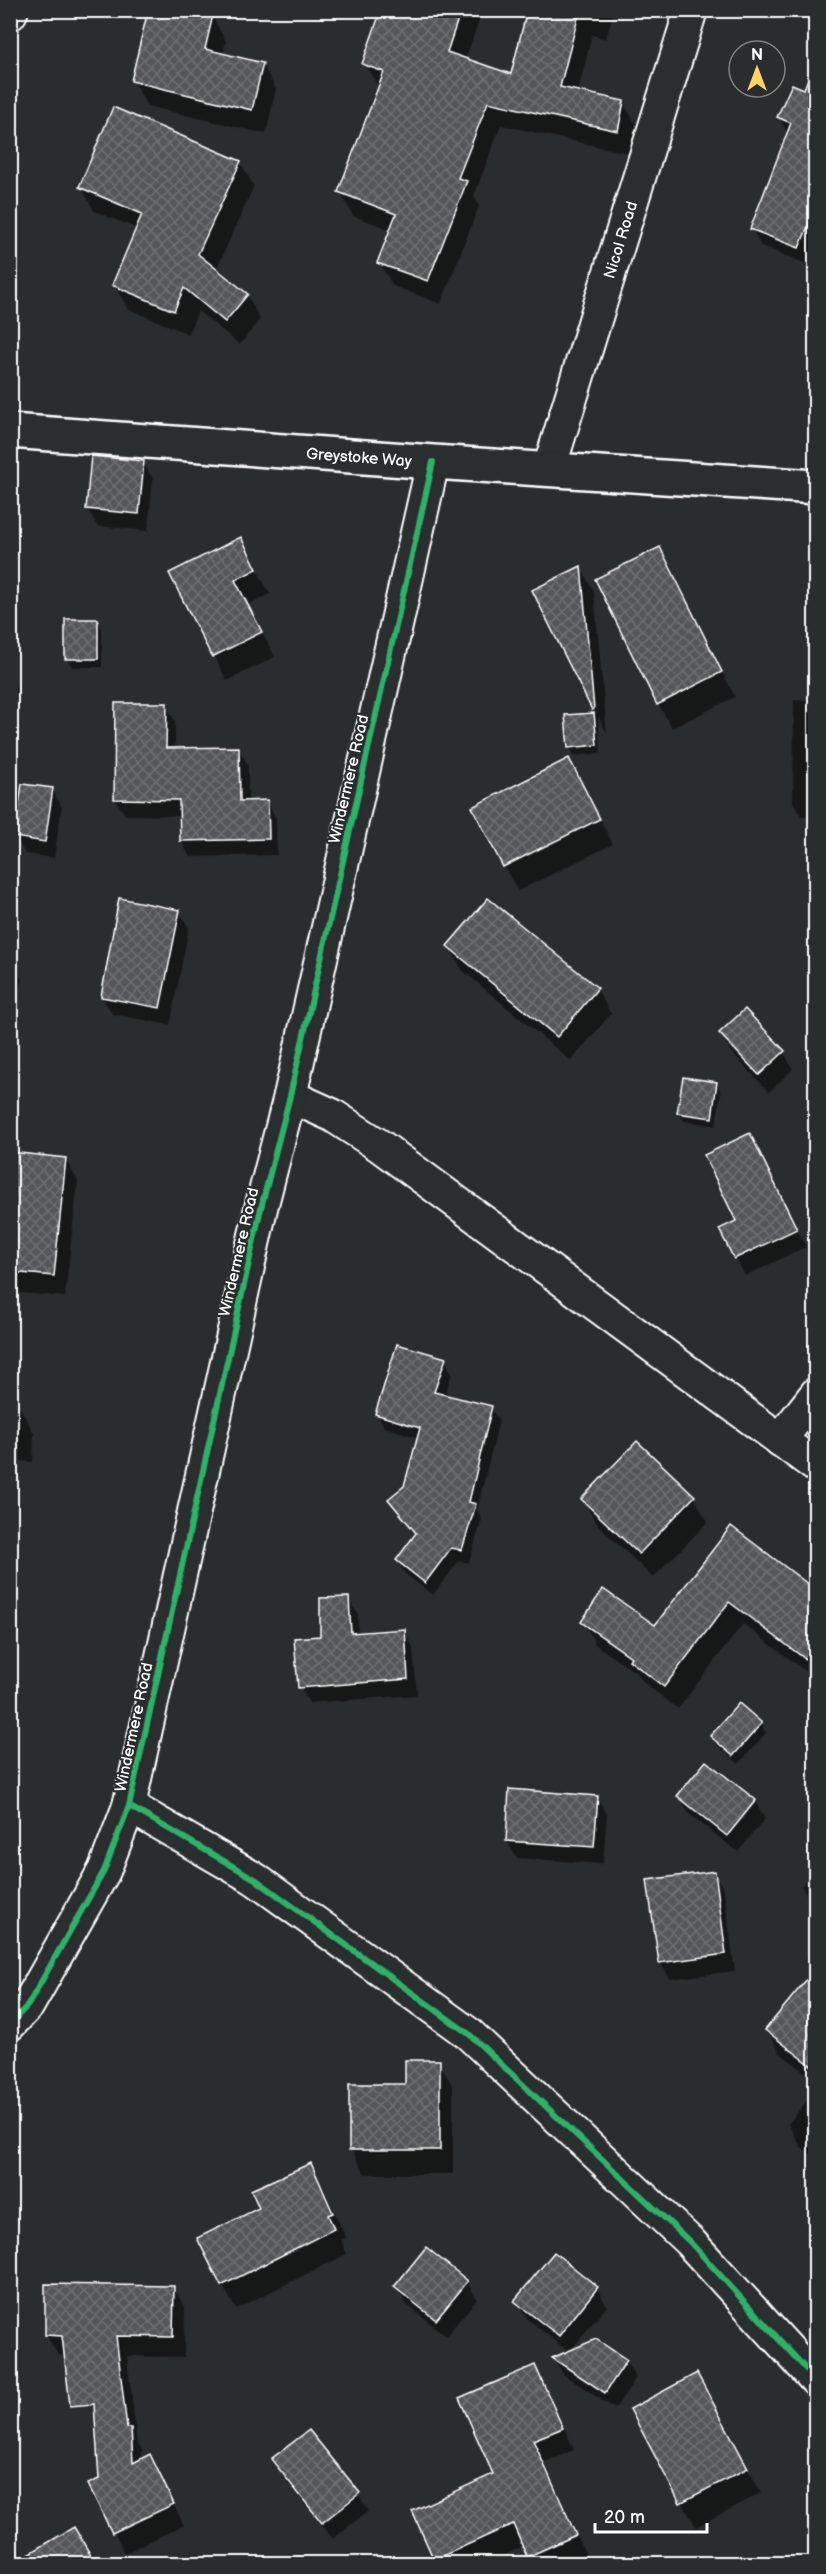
<svg xmlns="http://www.w3.org/2000/svg" width="826" height="2574" font-family="'Balsamiq Sans',sans-serif">
<defs>
<pattern id="building-cross-hatch" width="8" height="8" patternUnits="userSpaceOnUse" patternTransform="scale(1.5)"><rect width="8" height="8" fill="#555758"/><path d="M0 0l8 8M0 8l8-8" fill="none" stroke="#6e7071"/></pattern>
</defs>
<rect width="100%" height="100%" fill="#2a2d2e"/>
<filter id="ink" filterUnits="userSpaceOnUse"><feTurbulence type="fractalNoise" baseFrequency=".0167" numOctaves="2"/><feDisplacementMap in="SourceGraphic" scale="12" xChannelSelector="R" yChannelSelector="G"/><feConvolveMatrix kernelMatrix="1 2 1 2 8 2 1 2 1" color-interpolation-filters="sRGB"/></filter>
<g filter="url(#ink)">
<g fill="#0007">
<polygon points="150,10 208,10 207,15 212,16 226,41 223,55 262,64 276,89 266,134 147,106 133,81"/>
<polygon points="383,10 483,10 465,60 512,76 528,10 614,10 606,39 592,35 578,92 623,102 637,126 631,154 501,125 474,196 479,206 441,304 393,286 379,262 392,230 353,216 340,192 380,89 364,64"/>
<polygon points="816,95 816,248 809,265 761,246 752,229 788,134 779,117"/>
<polygon points="240,162 254,186 216,270 247,295 260,319 240,345 198,311 188,334 128,309 114,285 138,229 94,211 81,187"/>
<polygon points="143,462 153,479 148,531 97,526 87,508"/>
<polygon points="10,523 19,537 17,586 10,586"/>
<polygon points="241,539 270,594 248,605 275,657 227,681 171,574"/>
<polygon points="581,568 594,592 607,733 598,717 601,753 574,756 569,747 567,716 596,714 594,709"/>
<polygon points="673,574 735,697 672,728 658,704"/>
<polygon points="97,621 102,629 102,667 72,667 67,659"/>
<polygon points="10,680 16,688 16,724 10,725"/>
<polygon points="794,700 816,701 816,817 801,816 793,802"/>
<polygon points="166,705 175,721 175,750 238,748 248,765 248,802 267,801 276,818 277,855 190,857 181,841 181,816 125,815 115,799"/>
<polygon points="582,785 613,844 518,891 504,867"/>
<polygon points="52,789 62,807 54,858 25,854 15,836"/>
<polygon points="179,911 189,928 170,1025 112,1014 102,997"/>
<polygon points="449,947 597,989 611,1014 571,1061 463,971"/>
<polygon points="10,968 17,970 22,979 13,1008 10,1008"/>
<polygon points="721,1033 783,1051 793,1069 769,1092 730,1051"/>
<polygon points="716,1083 721,1092 716,1126 684,1121 679,1113"/>
<polygon points="10,1123 18,1136 18,1154 65,1159 78,1181 65,1297 10,1292"/>
<polygon points="750,1135 806,1247 745,1276 721,1230 738,1222"/>
<polygon points="10,1354 15,1362 14,1408 20,1408 34,1433 33,1462 11,1461 10,1485"/>
<polygon points="445,1360 452,1373 445,1396 491,1408 499,1421 477,1510 482,1519 469,1563 459,1561 433,1595 405,1574 397,1561 416,1536 390,1499 406,1487 419,1438 384,1427 377,1414"/>
<polygon points="637,1444 694,1497 708,1522 653,1578 597,1524 583,1500"/>
<polygon points="731,1528 816,1591 816,1679 743,1624 678,1709 644,1683 638,1674 596,1645 583,1622 655,1627"/>
<polygon points="348,1598 358,1614 358,1634 404,1631 413,1647 417,1695 309,1703 300,1687 322,1637"/>
<polygon points="739,1705 761,1724 766,1733 739,1764 717,1745 712,1736"/>
<polygon points="679,1796 755,1801 765,1819 738,1852 689,1814"/>
<polygon points="597,1797 607,1814 603,1864 517,1858 507,1841"/>
<polygon points="816,1871 816,1908 801,1886"/>
<polygon points="714,1873 724,1890 735,1971 670,1979 660,1962"/>
<polygon points="816,1945 816,1975 806,1959"/>
<polygon points="816,2027 816,2081 780,2053 767,2030"/>
<polygon points="439,2062 453,2087 453,2174 365,2174 351,2149 406,2085"/>
<polygon points="816,2089 816,2158 801,2147 788,2124"/>
<polygon points="310,2165 324,2189 346,2238 341,2240 347,2254 236,2309 222,2285 261,2208"/>
<polygon points="467,2282 477,2299 446,2336 406,2304 396,2287"/>
<polygon points="173,2287 185,2307 184,2357 127,2356 137,2442 142,2450 142,2460 149,2456 184,2525 125,2553 90,2485 101,2480 94,2391 66,2356 58,2355 46,2335"/>
<polygon points="597,2288 607,2306 569,2352 626,2361 636,2378 615,2409 564,2375 554,2359 569,2352 526,2318 516,2301"/>
<polygon points="534,2367 547,2389 574,2450 545,2463 587,2557 573,2564 533,2564 524,2546 486,2564 438,2564 436,2559 495,2475"/>
<polygon points="711,2400 761,2493 696,2527 632,2410"/>
<polygon points="273,2460 358,2494 368,2511 333,2539 283,2477"/>
<polygon points="329,2557 332,2564 318,2564"/>
</g>
<g fill="url(#building-cross-hatch)" stroke="#fff" stroke-width="1.5">
<polygon points="148,10 194,10 213,15 205,49 263,63 252,110 131,81"/>
<polygon points="381,10 461,10 447,52 511,74 527,10 580,10 560,87 624,101 618,131 488,102 458,178 467,181 428,281 377,263 396,214 338,192 384,72 362,64"/>
<polygon points="813,66 816,67 816,207 799,248 750,229 791,123 777,117 792,84 804,89"/>
<polygon points="113,107 241,161 198,254 248,294 225,322 184,288 174,311 112,285 142,214 79,187"/>
<polygon points="91,456 144,461 139,514 86,509"/>
<polygon points="241,537 257,569 235,580 262,632 212,657 169,573"/>
<polygon points="660,547 722,672 657,705 595,579"/>
<polygon points="581,566 594,709 592,710 532,590"/>
<rect x="65" y="619" width="33" height="40"/>
<polygon points="115,703 167,703 166,748 239,747 240,801 268,800 269,839 180,841 179,800 114,799"/>
<polygon points="594,713 597,745 568,748 565,715"/>
<polygon points="569,758 600,819 503,867 472,807"/>
<polygon points="22,784 53,788 45,842 14,837"/>
<polygon points="119,898 180,910 160,1008 101,997"/>
<polygon points="488,898 598,988 557,1037 447,946"/>
<polygon points="745,1009 785,1051 759,1075 719,1033"/>
<polygon points="683,1077 717,1082 712,1118 677,1113"/>
<polygon points="750,1133 797,1229 734,1259 719,1229 736,1221 704,1155"/>
<polygon points="10,1152 66,1158 54,1276 10,1272"/>
<polygon points="397,1344 446,1358 434,1392 492,1406 469,1502 476,1504 462,1550 451,1548 425,1583 396,1560 416,1533 388,1499 404,1486 420,1428 375,1414"/>
<polygon points="637,1441 695,1496 639,1554 581,1499"/>
<polygon points="731,1526 816,1590 816,1667 729,1602 664,1687 629,1660 631,1657 581,1622 603,1589 655,1625"/>
<polygon points="349,1597 351,1633 405,1629 408,1679 298,1688 294,1638 320,1636 320,1598"/>
<polygon points="739,1703 762,1723 733,1756 710,1736"/>
<polygon points="706,1761 756,1800 727,1836 677,1796"/>
<polygon points="509,1789 598,1796 594,1847 506,1841"/>
<polygon points="715,1871 726,1954 659,1963 647,1880"/>
<polygon points="816,1968 816,2069 765,2030"/>
<polygon points="405,2060 440,2060 440,2150 349,2150 349,2084 405,2084"/>
<polygon points="311,2163 333,2213 328,2215 334,2229 221,2286 197,2238 259,2208 251,2190"/>
<polygon points="426,2247 468,2281 436,2320 394,2287"/>
<polygon points="554,2252 598,2287 559,2336 514,2301"/>
<polygon points="45,2284 174,2286 173,2337 116,2336 127,2428 131,2428 133,2463 150,2454 174,2504 112,2533 88,2484 99,2479 94,2404 70,2406 62,2336 45,2335"/>
<polygon points="596,2339 627,2360 605,2393 552,2358"/>
<polygon points="535,2365 563,2428 533,2440 576,2535 527,2557 513,2524 434,2560 412,2511 493,2474 459,2398"/>
<polygon points="697,2373 748,2468 680,2503 630,2409"/>
<polygon points="309,2430 360,2493 322,2523 271,2459"/>
<polygon points="74,2527 96,2564 12,2564"/>
</g>
<g fill="none" stroke-linecap="round" stroke-linejoin="round">
<defs>
<g id="minor">
<polyline points="10,14 12,10"/>
<path id="s1" d="M549,469l142,-459"/>
<polyline points="290,1096 332,1115 380,1146 816,1466"/>
<polyline points="780,1440 816,1394"/>
<polyline points="129,1806 255,1879 469,2034 689,2241 816,2380"/>
<polyline points="10,2024 28,2005 104,1871 129,1806 261,1208 290,1096 433,462"/>
</g>
<g id="tertiary">
<path id="s2" d="M10,431l423,31 383,25"/>
</g>
</defs>
<use href="#minor" stroke="#fff" stroke-width="36"/>
<use href="#tertiary" stroke="#fff" stroke-width="38"/>
<use href="#minor" stroke="#2a2d2e" stroke-width="32"/>
<use href="#tertiary" stroke="#2a2d2e" stroke-width="33"/>
<defs>
<g id="cycleway">
<polyline points="129,1806 255,1879 469,2034 689,2241 816,2380"/>
<polyline points="10,2024 28,2005 104,1871 129,1806 261,1208 290,1096 433,462"/>
</g>
</defs>
<use href="#cycleway" stroke="#2a2d2e" stroke-width="10"/>
<use href="#cycleway" stroke="#2db169" stroke-width="6"/>
</g>
</g>
<g text-anchor="middle" stroke-width="4.5" stroke-linejoin="round" paint-order="stroke">
<g font-size="16" fill="#fff" stroke="#2a2d2e">
<text dy="6" stroke="none"><textPath href="#s1" startOffset="240">Nicol Road</textPath></text>
<text dy="6" stroke="none"><textPath href="#s2" startOffset="350">Greystoke Way</textPath></text>
<text transform="translate(348 779) rotate(-77)" y="6">Windermere Road</text>
<text transform="translate(238 1252) rotate(-77)" y="6">Windermere Road</text>
<text transform="translate(133 1727) rotate(-78)" y="6">Windermere Road</text>
</g>
</g>
<rect width="826" height="2574" fill="none" stroke="#2a2d2e" stroke-width="36"/>
<rect x="18" y="18" width="790" height="2538" fill="none" stroke="#fff" stroke-width="2" filter="url(#ink)"/>
<g transform="translate(757 69)"><circle r="28" fill="#2a2d2e" stroke="#7f8182" stroke-width="1.5"/>
<path d="M0-4.5L10 22L0 15L-10 22Z" fill="#ffd166"/>
<text y="-9" font-size="16" font-weight="bold" text-anchor="middle" fill="#ffffff">N</text>
</g>
<path d="M595 2523v9h112v-9" fill="none" stroke="#ffffff" stroke-width="3"/>
<text x="604" y="2523" font-size="18" fill="#ffffff" stroke="#2a2d2e" stroke-width="4.5" paint-order="stroke">20 m</text>
</svg>
